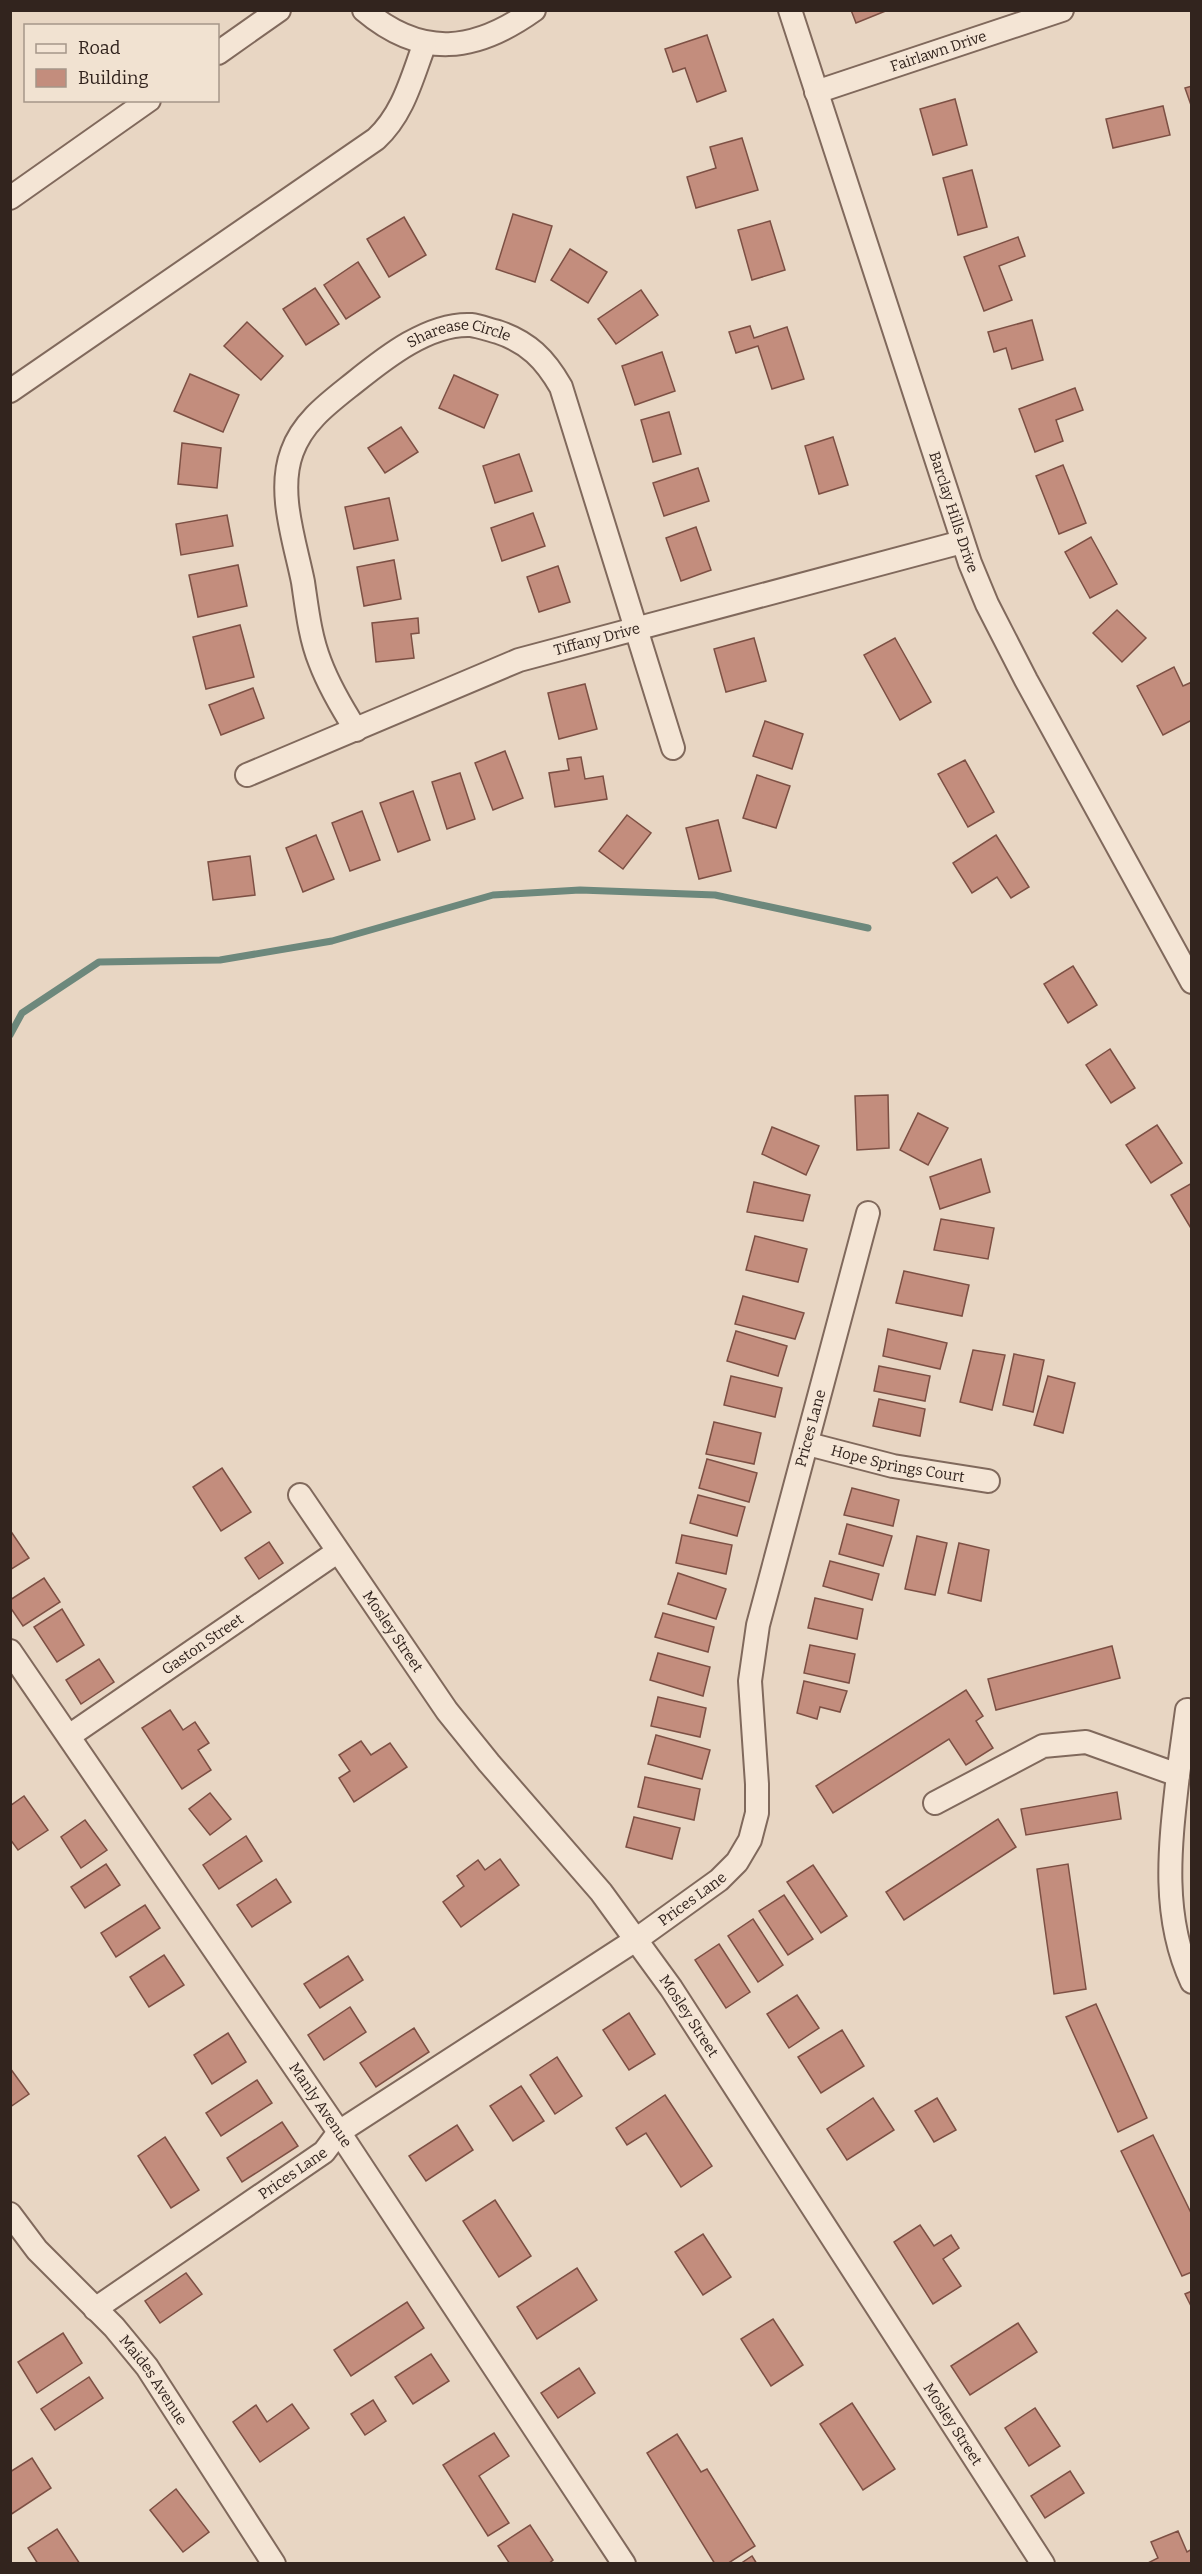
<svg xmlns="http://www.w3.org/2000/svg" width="1202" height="2574" font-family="Bitter,serif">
<rect width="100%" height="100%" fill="#e8d6c3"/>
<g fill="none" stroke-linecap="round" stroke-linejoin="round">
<polyline stroke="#6d887c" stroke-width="7" points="10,1035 22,1013 99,962 220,960 332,941 493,895 580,890 715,895 868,928"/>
</g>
<g fill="#c38d7d" stroke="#7d5044" stroke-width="1.5">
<polygon points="851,10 888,10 856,23"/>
<polygon points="707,35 726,91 697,102 685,68 673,72 665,49"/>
<polygon points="1192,86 1192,108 1185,88"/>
<polygon points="955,99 967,145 933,155 920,109"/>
<polygon points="1163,106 1170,135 1113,148 1106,119"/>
<polygon points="742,138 758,190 696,208 687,177 716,168 710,147"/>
<polygon points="972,170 987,227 958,235 943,178"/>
<polygon points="513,214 552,226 535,282 496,269"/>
<polygon points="404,217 426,255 389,277 367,239"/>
<polygon points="770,221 785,270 752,280 738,230"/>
<polygon points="1018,237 1025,256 999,266 1012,300 984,311 964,257"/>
<polygon points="570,249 607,272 588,303 551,280"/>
<polygon points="358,262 380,297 346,319 324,285"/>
<polygon points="315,288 339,324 306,345 283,309"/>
<polygon points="641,290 658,315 616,344 598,319"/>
<polygon points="1032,320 1043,360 1012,369 1006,348 994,352 988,332"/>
<polygon points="247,322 283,356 261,380 224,346"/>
<polygon points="750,326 754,338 787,327 804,379 772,389 758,346 736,353 729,332"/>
<polygon points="662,352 675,391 635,405 622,366"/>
<polygon points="190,374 239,395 223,432 174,411"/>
<polygon points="454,375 498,395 484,428 439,408"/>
<polygon points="1075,388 1083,410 1056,420 1063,441 1035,452 1019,409"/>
<polygon points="669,412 681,454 653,462 641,420"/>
<polygon points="401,427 418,452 385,473 368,448"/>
<polygon points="833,437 848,485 819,494 805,446"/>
<polygon points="182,443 221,448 217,488 178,484"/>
<polygon points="519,454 532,491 495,503 483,466"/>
<polygon points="1063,465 1086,523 1059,534 1036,476"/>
<polygon points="698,468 709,501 664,516 653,483"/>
<polygon points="389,498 398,540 354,549 345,507"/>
<polygon points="533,513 545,546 502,561 491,528"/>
<polygon points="227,515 233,546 181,555 176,524"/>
<polygon points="696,527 711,570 681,581 666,538"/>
<polygon points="1091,537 1117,584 1090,598 1065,552"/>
<polygon points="394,560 401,599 364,606 357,567"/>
<polygon points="238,565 247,606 198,617 189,575"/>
<polygon points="558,566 570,602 539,612 527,577"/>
<polygon points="1117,610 1146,638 1122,662 1093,633"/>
<polygon points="418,618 419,633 411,634 414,658 376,662 372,623"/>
<polygon points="240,625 254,677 206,689 193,637"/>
<polygon points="754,638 766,681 726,692 714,649"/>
<polygon points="895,638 931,702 900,720 864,655"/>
<polygon points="1174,667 1183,686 1192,682 1192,720 1163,735 1137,686"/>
<polygon points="585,684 597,729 559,739 548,693"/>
<polygon points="253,688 264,718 221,735 209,705"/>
<polygon points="765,721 803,734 792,769 753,756"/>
<polygon points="505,751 523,798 493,810 475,763"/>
<polygon points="581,757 585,779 603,776 607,799 555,807 549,773 569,770 567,759"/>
<polygon points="965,760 994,812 968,827 938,774"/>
<polygon points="460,773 475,819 447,829 432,782"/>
<polygon points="757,775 790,786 776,828 743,818"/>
<polygon points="413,791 430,840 398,852 380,803"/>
<polygon points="362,811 380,860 350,871 332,823"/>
<polygon points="627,815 651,833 623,869 599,851"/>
<polygon points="718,820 731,871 699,879 686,828"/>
<polygon points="316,835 334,879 303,892 286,848"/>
<polygon points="996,835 1029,887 1011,898 997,877 972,893 953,863"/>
<polygon points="250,856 255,895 213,900 208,862"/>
<polygon points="1073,966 1097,1005 1068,1023 1044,984"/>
<polygon points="1110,1049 1135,1088 1111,1103 1086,1065"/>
<polygon points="888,1095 889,1148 857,1150 855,1096"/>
<polygon points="918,1113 948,1128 928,1165 900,1150"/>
<polygon points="1157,1125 1182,1163 1151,1183 1126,1145"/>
<polygon points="772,1127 819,1146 806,1175 762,1154"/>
<polygon points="981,1159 990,1192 940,1209 930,1177"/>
<polygon points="754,1182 810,1195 803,1221 747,1212"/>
<polygon points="1192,1183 1192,1230 1171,1195"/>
<polygon points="941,1219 994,1228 988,1259 934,1250"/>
<polygon points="755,1236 807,1249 798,1282 746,1270"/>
<polygon points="904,1271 969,1285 962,1316 896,1303"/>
<polygon points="743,1296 804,1313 795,1339 735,1324"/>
<polygon points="888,1329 947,1343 940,1369 883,1356"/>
<polygon points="736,1331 787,1346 778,1376 727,1361"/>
<polygon points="973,1350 1005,1355 992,1410 960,1402"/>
<polygon points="1014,1354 1044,1360 1033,1412 1003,1405"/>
<polygon points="879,1366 930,1376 925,1401 874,1391"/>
<polygon points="731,1376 782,1388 775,1417 724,1405"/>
<polygon points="1048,1376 1075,1383 1063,1433 1034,1425"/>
<polygon points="879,1399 925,1409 920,1436 873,1426"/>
<polygon points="714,1422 761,1433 754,1464 706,1454"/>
<polygon points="707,1459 757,1473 749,1502 699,1488"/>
<polygon points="222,1468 251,1512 221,1531 193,1487"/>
<polygon points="852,1488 899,1500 893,1526 844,1515"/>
<polygon points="698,1495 745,1507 737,1536 690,1523"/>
<polygon points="847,1524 892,1536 883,1566 839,1554"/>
<polygon points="10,1530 29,1558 10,1570"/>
<polygon points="682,1535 732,1545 726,1574 676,1563"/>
<polygon points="917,1536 947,1543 935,1595 905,1589"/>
<polygon points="269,1542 283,1563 259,1579 245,1558"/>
<polygon points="959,1543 989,1550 981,1601 948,1593"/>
<polygon points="830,1561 879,1574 872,1600 823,1586"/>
<polygon points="678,1573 726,1589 716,1619 668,1604"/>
<polygon points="44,1578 60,1602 23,1626 10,1607 10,1600"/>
<polygon points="815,1598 863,1609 857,1639 808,1628"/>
<polygon points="62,1609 84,1645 57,1662 34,1627"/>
<polygon points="663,1613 714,1627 708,1652 655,1637"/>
<polygon points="810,1645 855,1654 849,1683 804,1673"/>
<polygon points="1112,1646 1120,1678 996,1710 988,1679"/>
<polygon points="658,1653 710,1667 703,1696 650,1680"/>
<polygon points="99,1659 114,1682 81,1704 66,1680"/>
<polygon points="804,1681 847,1691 840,1712 820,1707 817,1719 797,1713"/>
<polygon points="966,1690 983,1716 976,1721 993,1748 966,1765 949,1739 833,1813 816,1786"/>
<polygon points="658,1697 706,1708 700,1737 651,1726"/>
<polygon points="170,1710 183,1730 195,1722 209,1743 198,1750 211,1770 182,1789 142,1728"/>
<polygon points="656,1735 710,1750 702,1779 648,1764"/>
<polygon points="361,1741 371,1755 390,1743 407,1767 354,1802 339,1778 350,1771 339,1755"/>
<polygon points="645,1777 700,1789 694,1820 638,1807"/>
<polygon points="1117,1792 1121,1819 1026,1835 1021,1809"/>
<polygon points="210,1793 231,1819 210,1835 189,1809"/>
<polygon points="24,1796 48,1830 18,1850 10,1839 10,1806"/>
<polygon points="634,1817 680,1828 672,1859 626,1847"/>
<polygon points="998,1819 1016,1847 904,1920 886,1892"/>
<polygon points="85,1820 107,1850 81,1868 61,1837"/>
<polygon points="246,1836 262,1861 219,1889 203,1865"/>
<polygon points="500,1859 519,1885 461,1927 443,1902 464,1886 457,1876 478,1860 485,1870"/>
<polygon points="106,1864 120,1885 85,1908 71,1887"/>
<polygon points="1068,1864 1086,1989 1054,1994 1037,1869"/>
<polygon points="813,1865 847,1916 821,1933 787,1882"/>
<polygon points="276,1879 291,1902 252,1927 237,1905"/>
<polygon points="784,1895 813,1939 788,1955 759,1911"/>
<polygon points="145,1905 160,1928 116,1957 101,1933"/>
<polygon points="753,1919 783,1965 758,1982 728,1936"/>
<polygon points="719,1944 750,1992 726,2008 695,1960"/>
<polygon points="164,1955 184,1985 149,2007 130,1977"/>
<polygon points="348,1956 363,1980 320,2008 304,1984"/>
<polygon points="797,1995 819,2028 789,2048 767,2014"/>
<polygon points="1096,2004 1147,2118 1118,2132 1066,2017"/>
<polygon points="350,2007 366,2032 324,2060 308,2035"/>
<polygon points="629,2013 655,2054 629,2070 603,2030"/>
<polygon points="414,2028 429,2052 376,2087 360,2063"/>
<polygon points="842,2030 864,2066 821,2093 798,2057"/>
<polygon points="228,2033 246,2062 212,2084 194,2055"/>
<polygon points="557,2057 582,2096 555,2114 530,2075"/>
<polygon points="10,2068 29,2094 10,2107"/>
<polygon points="257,2080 272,2103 221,2136 206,2113"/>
<polygon points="521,2086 544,2121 513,2141 490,2106"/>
<polygon points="665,2095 712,2166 681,2187 646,2133 627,2145 616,2128"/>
<polygon points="873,2098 894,2130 847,2160 827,2129"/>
<polygon points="937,2098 956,2130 934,2142 915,2111"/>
<polygon points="282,2122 298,2146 242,2182 227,2158"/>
<polygon points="457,2125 473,2150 426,2181 409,2156"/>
<polygon points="1153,2135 1192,2215 1192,2272 1182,2276 1121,2151"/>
<polygon points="165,2137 199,2190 171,2208 138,2156"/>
<polygon points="495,2200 531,2256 499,2277 463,2221"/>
<polygon points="920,2225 934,2246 951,2235 959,2248 943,2259 961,2286 933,2304 894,2242"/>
<polygon points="703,2234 731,2277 703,2295 675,2252"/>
<polygon points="577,2268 597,2300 537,2339 517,2307"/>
<polygon points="186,2273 202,2294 160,2323 145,2301"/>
<polygon points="1192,2291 1192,2308 1185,2294"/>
<polygon points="407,2302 424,2328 351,2376 334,2350"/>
<polygon points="773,2319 803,2365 771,2386 741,2339"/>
<polygon points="1018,2323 1037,2352 970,2395 951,2366"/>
<polygon points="63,2333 82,2363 37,2393 18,2362"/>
<polygon points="431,2354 449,2381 413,2404 395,2377"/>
<polygon points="579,2368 595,2393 558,2418 541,2393"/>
<polygon points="89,2377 103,2398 55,2430 41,2409"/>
<polygon points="373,2400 386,2421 365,2435 351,2414"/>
<polygon points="852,2403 895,2469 863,2490 820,2424"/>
<polygon points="292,2404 309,2428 260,2462 233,2422 256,2405 267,2422"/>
<polygon points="1035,2408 1060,2446 1029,2466 1005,2428"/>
<polygon points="494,2433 509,2456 479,2476 509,2523 488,2536 443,2465"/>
<polygon points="677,2434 701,2472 707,2469 755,2546 727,2564 715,2564 647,2453"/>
<polygon points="32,2458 51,2488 10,2515 10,2472"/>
<polygon points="1070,2471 1084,2493 1045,2518 1031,2496"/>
<polygon points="176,2489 209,2532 183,2552 150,2510"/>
<polygon points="530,2525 553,2560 548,2564 510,2564 498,2546"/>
<polygon points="57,2529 80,2564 38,2564 28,2548"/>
<polygon points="1178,2531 1187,2552 1192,2549 1192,2564 1146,2564 1158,2558 1151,2542"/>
<polygon points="752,2556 757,2564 740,2564"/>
</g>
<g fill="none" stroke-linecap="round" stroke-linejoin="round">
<defs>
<g id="minor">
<path d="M364,10c58,49 111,42 170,0"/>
<path id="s1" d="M790,10l180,553 17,41 39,76 166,302"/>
<polyline points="218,53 279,10"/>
<path id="s2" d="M816,92l246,-82"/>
<polyline points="10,198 149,100"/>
<path d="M10,391l366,-252c28,-26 36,-62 49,-96"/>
<path id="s3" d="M356,730c-14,-22 -27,-44 -36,-68 -10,-25 -13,-53 -17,-80 -8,-40 -26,-90 -11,-130 11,-31 38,-50 63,-70 31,-25 74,-59 116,-57 9,1 18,5 27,7 30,10 47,27 63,55l112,361"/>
<path id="s4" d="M247,775l272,-115 443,-118"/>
<path id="s5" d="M808,1444l85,22 95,15"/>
<path id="s6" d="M300,1495l147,216 42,52 112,129 70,96 372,576"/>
<path id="s7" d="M10,1651l329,481 285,432"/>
<path id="s8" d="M69,1736l268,-184"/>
<path d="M1178,1775c-8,70 -17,141 14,207"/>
<polyline points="935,1803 1043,1746 1086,1742 1178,1775 1187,1710"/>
<path id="s9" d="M10,2214l27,36 77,77 33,40 127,197"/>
<path id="s10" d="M95,2309l229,-157 15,-20 298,-193 82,-59 18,-18 13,-22 7,-27v-29l-7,-103 8,-56 110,-412"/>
</g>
</defs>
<use href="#minor" stroke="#80695c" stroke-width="26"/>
<use href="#minor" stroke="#f4e5d5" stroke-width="22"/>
</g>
<g text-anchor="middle" stroke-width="5" stroke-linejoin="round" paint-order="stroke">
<g font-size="15" fill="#32241e" stroke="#f1e2d1">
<text dy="5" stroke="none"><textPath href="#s2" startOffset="129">Fairlawn Drive</textPath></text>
<text dy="5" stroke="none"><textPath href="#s3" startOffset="506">Sharease Circle</textPath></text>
<text dy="5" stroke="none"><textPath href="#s1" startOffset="528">Barclay Hills Drive</textPath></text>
<text dy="5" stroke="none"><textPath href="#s4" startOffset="376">Tiffany Drive</textPath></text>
<text dy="5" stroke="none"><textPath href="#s10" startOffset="1230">Prices Lane</textPath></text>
<text dy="5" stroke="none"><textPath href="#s5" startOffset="92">Hope Springs Court</textPath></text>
<text dy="5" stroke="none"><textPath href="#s6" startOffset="165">Mosley Street</textPath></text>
<text dy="5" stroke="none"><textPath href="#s8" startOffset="162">Gaston Street</textPath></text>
<text dy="5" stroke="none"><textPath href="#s10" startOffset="726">Prices Lane</textPath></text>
<text dy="5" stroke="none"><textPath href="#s6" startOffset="651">Mosley Street</textPath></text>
<text dy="5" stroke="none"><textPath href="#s7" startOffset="550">Manly Avenue</textPath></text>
<text dy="5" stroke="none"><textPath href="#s10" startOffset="240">Prices Lane</textPath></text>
<text dy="5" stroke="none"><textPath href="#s9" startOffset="220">Maides Avenue</textPath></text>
<text dy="5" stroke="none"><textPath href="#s6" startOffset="1137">Mosley Street</textPath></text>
</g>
</g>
<rect width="1202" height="2574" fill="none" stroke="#32241e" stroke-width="24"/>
<rect x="24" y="24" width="195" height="78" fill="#f1e2d1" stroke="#a59689" stroke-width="1.5"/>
<rect x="36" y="44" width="30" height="9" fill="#f4e5d5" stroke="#a59689" stroke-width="1.5"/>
<text x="78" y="54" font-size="18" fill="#32241e">Road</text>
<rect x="36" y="69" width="30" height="18" fill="#c38d7d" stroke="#a59689" stroke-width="1.5"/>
<text x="78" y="84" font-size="18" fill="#32241e">Building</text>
</svg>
